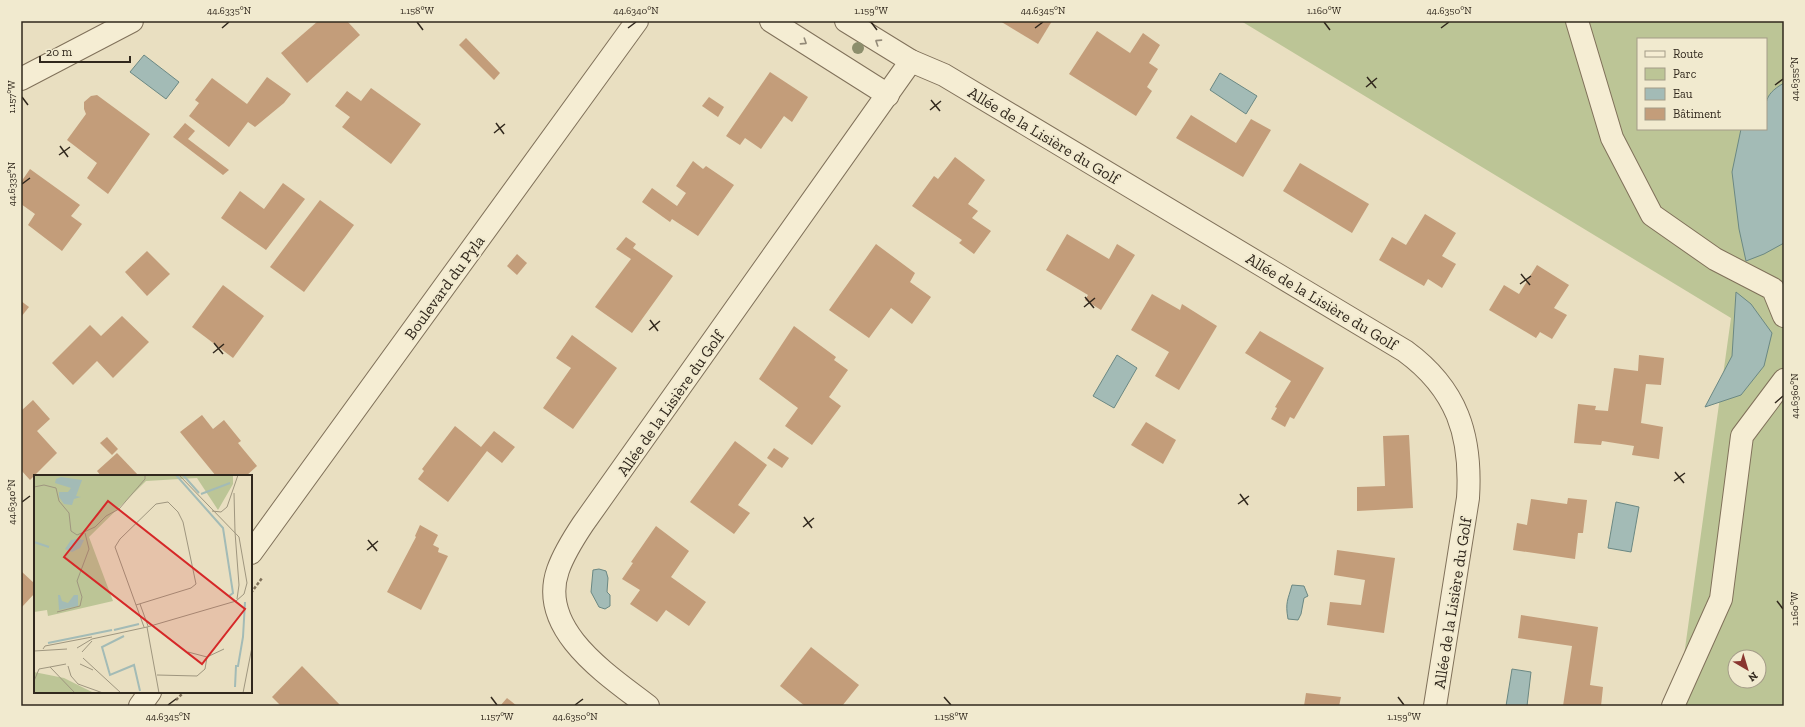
<svg xmlns="http://www.w3.org/2000/svg" width="1805" height="727" font-family="'Zilla Slab',serif">
<rect width="100%" height="100%" fill="#e9dfc1"/>
<path fill="#bcc596" fill-rule="evenodd" d="M1241,21h543v685h-107l54,-388zM1638,39h128v90h-128zM1735,657h24v24h-24z"/>
<g fill="#a3bbb6" stroke="#6b8883">
<polygon points="144,55 179,82 166,99 130,72"/>
<polygon points="1220,73 1257,96 1246,114 1210,90"/>
<path d="M1784,83v160l-20,11 -18,7 -7,-32 -7,-57 9,-43h25c0,-24 -5,-33 18,-46z"/>
<polygon points="1736,292 1751,304 1772,333 1764,366 1741,395 1705,407 1732,356"/>
<polygon points="1117,355 1137,368 1114,408 1093,396"/>
<polygon points="1616,502 1639,507 1631,552 1608,548"/>
<polygon points="599,569 606,571 608,578 607,592 610,595 610,606 605,609 599,607 591,592 593,570"/>
<path d="M1292,585l12,1 4,10 -4,2 -3,16 -3,6 -10,-1c-3,-17 0,-19 4,-34z"/>
<polygon points="1512,669 1531,672 1527,706 1506,706"/>
</g>
<g fill="#c39d7a">
<polygon points="318,21 347,21 360,35 307,83 281,53"/>
<polygon points="1000,21 1052,21 1038,44"/>
<polygon points="1097,31 1130,53 1143,33 1160,45 1149,63 1158,69 1147,87 1152,91 1136,116 1069,74"/>
<polygon points="466,38 500,73 494,80 459,45"/>
<polygon points="770,72 808,97 792,122 784,116 761,149 745,138 740,145 726,136"/>
<polygon points="267,77 291,94 284,103 255,127 248,122 229,147 189,116 199,103 195,100 212,78 247,104"/>
<polygon points="371,88 421,124 391,164 342,127 350,117 335,106 347,91 361,101"/>
<polygon points="97,95 150,134 108,194 87,178 97,163 67,140 86,114 84,109 84,102 91,96"/>
<polygon points="709,97 724,107 718,117 702,106"/>
<polygon points="1191,115 1236,143 1251,119 1271,130 1243,177 1176,138"/>
<polygon points="185,123 195,131 188,139 229,170 223,175 173,137"/>
<polygon points="955,157 985,180 968,204 978,211 972,218 991,231 974,254 959,243 962,240 912,206 934,176 938,179"/>
<polygon points="693,161 703,169 706,166 734,185 698,236 672,219 670,222 642,202 652,188 677,206 686,193 676,186"/>
<polygon points="1300,163 1369,204 1352,233 1283,191"/>
<polygon points="30,169 80,205 71,216 82,224 62,251 28,225 35,214 21,204 21,182"/>
<polygon points="283,183 305,199 266,250 221,218 240,191 264,209"/>
<polygon points="320,200 354,225 304,292 270,267"/>
<polygon points="1425,214 1456,233 1442,256 1456,264 1442,288 1428,279 1424,286 1379,260 1392,237 1406,245"/>
<polygon points="1067,234 1109,259 1117,244 1135,255 1101,310 1085,300 1088,295 1046,270"/>
<polygon points="626,237 636,244 633,248 673,276 632,333 595,307 631,259 616,249"/>
<polygon points="876,244 915,273 910,282 931,297 912,324 891,308 869,338 829,310"/>
<polygon points="147,251 170,274 147,296 125,272"/>
<polygon points="517,254 527,263 517,275 507,266"/>
<polygon points="1537,265 1569,285 1554,308 1567,315 1552,339 1540,332 1536,338 1489,310 1504,285 1519,294"/>
<polygon points="223,285 264,316 233,358 192,327"/>
<polygon points="1152,294 1180,310 1182,304 1217,326 1179,390 1155,376 1169,352 1131,330"/>
<polygon points="21,301 29,307 21,317"/>
<polygon points="122,316 149,342 113,378 97,361 73,385 52,363 90,325 101,336"/>
<polygon points="794,326 836,357 834,360 848,370 829,397 841,406 812,445 785,426 798,408 759,379"/>
<polygon points="1260,331 1324,368 1294,419 1290,417 1285,427 1271,419 1277,408 1275,407 1291,381 1245,353"/>
<polygon points="572,335 617,368 573,429 543,408 571,368 556,358"/>
<polygon points="1639,355 1664,358 1661,385 1646,384 1641,423 1663,427 1659,459 1632,455 1634,446 1602,441 1601,445 1574,443 1578,404 1596,406 1595,410 1608,411 1614,368 1638,371"/>
<polygon points="33,400 50,419 37,431 57,453 30,480 21,470 21,411"/>
<polygon points="202,415 213,429 224,420 241,441 238,443 257,466 246,476 216,476 180,432"/>
<polygon points="1146,422 1176,440 1163,464 1131,445"/>
<polygon points="455,426 481,447 494,431 515,447 502,463 487,451 448,502 418,479 424,471 422,469"/>
<polygon points="1409,435 1413,508 1357,511 1357,487 1385,486 1383,436"/>
<polygon points="107,437 118,449 112,455 100,443"/>
<polygon points="735,441 767,465 738,505 750,513 734,534 690,502"/>
<polygon points="774,448 789,458 782,468 767,458"/>
<polygon points="117,453 139,476 101,476 97,471"/>
<polygon points="1568,498 1587,500 1583,533 1578,533 1575,559 1513,550 1517,523 1527,525 1531,499 1567,504"/>
<polygon points="420,525 438,535 433,545 439,548 438,552 448,556 421,610 387,592 416,537 415,536"/>
<polygon points="656,526 689,551 671,577 706,602 689,626 666,610 657,622 630,604 640,590 622,579 633,563 631,562"/>
<polygon points="1337,550 1395,558 1384,633 1327,625 1330,602 1361,605 1365,580 1334,575"/>
<polygon points="21,571 35,584 35,593 21,608"/>
<polygon points="1521,615 1598,627 1590,685 1603,687 1601,706 1563,706 1572,646 1518,638"/>
<polygon points="811,647 859,685 842,706 805,706 780,686"/>
<polygon points="302,666 341,706 281,706 272,697"/>
<polygon points="1306,693 1341,697 1339,706 1304,706"/>
<polygon points="507,698 517,706 500,706"/>
</g>
<g fill="none" stroke-linecap="round" stroke-linejoin="round">
<defs>
<g id="minor">
<polyline points="771,21 888,95"/>
<path d="M846,21l65,40 33,14 461,276c52,38 67,84 63,147l-33,208"/>
<polyline points="1577,21 1612,138 1652,215 1715,259 1773,289 1784,316"/>
<polyline points="21,79 132,21"/>
<polyline points="251,553 637,21"/>
<polyline points="140,706 150,692"/>
<path d="M648,706c-40,-31 -111,-76 -90,-136 6,-17 15,-31 25,-46l328,-463"/>
<polyline points="1673,706 1721,599 1742,436 1784,380"/>
</g>
</defs>
<use href="#minor" stroke="#80715a" stroke-width="24"/>
<g stroke="#80715a" stroke-width="2.5" stroke-dasharray="3 2" stroke-linecap="butt">
<polyline points="251,593 262,578"/>
<polyline points="176,700 184,692"/>
</g>
<use href="#minor" stroke="#f5edd3" stroke-width="22"/>
</g>
<circle fill="#8c8e6c" cx="858" cy="48" r="6"/>
<defs><path id="oneway-chevron" d="M-2-3.5L2.5 0L-2 3.5" fill="none" stroke-width="1.6" stroke-linecap="round" stroke-linejoin="round"/></defs>
<g stroke="#938a78">
<use href="#oneway-chevron" transform="translate(804 42) rotate(33)"/>
<use href="#oneway-chevron" transform="translate(878 42) rotate(-147)"/>
</g>
<path fill="none" stroke="#31281d" stroke-width="1.5" d="M417,22l6,8M871,22l6,8M1324,22l6,8M222,28l7,-6M628,28l8,-6M1035,28l8,-6M1441,28l8,-6M1367,77l9,11M1775,85l8,-6M1366,87l11,-9M22,97l6,8M931,100l9,11M930,110l11,-9M496,123l8,11M494,133l11,-9M60,146l8,11M59,155l11,-8M22,184l8,-6M1521,274l9,11M1520,284l11,-8M1085,297l9,11M1084,307l11,-9M650,320l8,11M649,330l11,-9M214,343l9,11M213,353l11,-9M1775,403l8,-7M1675,472l9,11M1674,481l11,-8M1240,494l8,11M22,502l8,-6M1238,504l11,-8M804,517l8,11M803,527l11,-9M368,540l9,11M367,550l11,-9M1777,601l6,8M491,697l6,8M944,697l7,8M1398,697l6,8M168,705l8,-6M575,705l8,-6"/>
<g text-anchor="middle" stroke-width="4" stroke-linejoin="round" paint-order="stroke">
<g font-size="16" fill="#31281d" stroke="#f1eacf">
<text transform="translate(1044 135) rotate(31)" y="6">Allée de la Lisière du Golf</text>
<text transform="translate(444 287) rotate(-54)" y="6">Boulevard du Pyla</text>
<text transform="translate(1322 301) rotate(31)" y="6">Allée de la Lisière du Golf</text>
<text transform="translate(670 403) rotate(-55)" y="6">Allée de la Lisière du Golf</text>
<text transform="translate(1452 603) rotate(-81)" y="6">Allée de la Lisière du Golf</text>
</g>
</g>
<g transform="translate(34 475)">
<rect width="218" height="218" fill="#e9dfc1"/>
<path d="M0,0h199v9l-15,26 -21,-32 -51,3 -57,56 24,64 -65,15 -1,-6 -13,2zM0,197l30,6 30,15h-60z" fill="#bcc596"/>
<path d="M27,2l21,3 -6,16 5,1 -7,2 -2,6 -8,-1 -5,-7v-5h9l3,-4 -16,-5 1,-4zM43,64l7,1 -4,8 -8,4 -7,-3 6,-9zM24,120h2l2,6 6,2 6,-8h4v11l-19,4z" fill="#a3bbb6"/>
<path fill="none" stroke="#a3bbb6" stroke-width="2" d="M142,0l47,53 10,65 -4,3M149,0l16,18M167,19l29,-11M0,67l15,5M80,155l25,-6M90,161l-22,11 8,28 24,-10 6,26M14,168l64,-13M201,212l1,-21h2l5,-29 2,-35"/>
<path fill="none" stroke="#9f967f" stroke-width="1" d="M0,12l10,-2 12,3 3,13 10,12 2,18 6,4 18,-8 11,-11 13,-7 26,-30v-4M200,18l1,39M178,36l9,1 6,-5 11,-32M201,57l4,53 -2,14M106,129l8,22M102,130l55,-17 5,-4 -13,-62 -5,-10 -10,-10 -12,2 -36,35 -5,8 29,80M23,137l23,-6 2,-9 -5,-16 12,-32 -4,-16M113,152l12,66M43,173l15,-9 55,-12 89,-26 8,-7 3,-11 -8,-46 -60,-62M9,174l2,-3 47,-9M0,176l33,-2M48,177l10,-11M154,177l19,5 17,-8M49,183l38,35M32,189l-16,3 25,26M46,189l13,6M34,191l3,10 7,8 25,9M123,200l40,1 8,-7 2,-12M0,206l5,-12 11,-2M209,218l9,-46"/>
<path fill="#d62828" fill-opacity="0.15" stroke="#d62828" stroke-width="2" d="M74,26l137,108 -43,55 -138,-107z"/>
<rect width="218" height="218" fill="none" stroke="#31281d" stroke-width="2"/>
</g>
<rect width="1805" height="727" fill="none" stroke="#f1eacf" stroke-width="44"/>
<rect x="1637" y="38" width="130" height="92" fill="#f1eacf" stroke="#a49c88"/>
<rect x="1645" y="51" width="20" height="6" fill="#f5edd3" stroke="#a49c88"/>
<text x="1673" y="58" font-size="12" fill="#31281d">Route</text>
<rect x="1645" y="68" width="20" height="12" fill="#bcc596" stroke="#a49c88"/>
<text x="1673" y="78" font-size="12" fill="#31281d">Parc</text>
<rect x="1645" y="88" width="20" height="12" fill="#a3bbb6" stroke="#a49c88"/>
<text x="1673" y="98" font-size="12" fill="#31281d">Eau</text>
<rect x="1645" y="108" width="20" height="12" fill="#c39d7a" stroke="#a49c88"/>
<text x="1673" y="118" font-size="12" fill="#31281d">Bâtiment</text>
<g transform="translate(1747 669) rotate(142)"><circle r="19" fill="#f1eacf" stroke="#a49c88"/>
<path d="M0-3L7 15L0 10L-7 15Z" fill="#893630"/>
<text y="-6" font-size="11" font-weight="bold" text-anchor="middle" fill="#31281d">N</text>
</g>
<path d="M40 56v6h90v-6" fill="none" stroke="#31281d" stroke-width="2"/>
<text x="46" y="56" font-size="12" fill="#31281d" stroke="#f1eacf" stroke-width="3" paint-order="stroke">20 m</text>
<rect x="22" y="22" width="1761" height="683" fill="none" stroke="#31281d" stroke-width="1.5"/>
<g font-size="10" text-anchor="middle" fill="#31281d">
<text x="229" y="14">44.6335°N</text>
<text x="417" y="14">1.158°W</text>
<text x="636" y="14">44.6340°N</text>
<text x="871" y="14">1.159°W</text>
<text x="1043" y="14">44.6345°N</text>
<text x="1324" y="14">1.160°W</text>
<text x="1449" y="14">44.6350°N</text>
<text transform="translate(1794 79) rotate(-90)" y="4">44.6355°N</text>
<text transform="translate(11 97) rotate(-90)" y="4">1.157°W</text>
<text transform="translate(11 184) rotate(-90)" y="4">44.6335°N</text>
<text transform="translate(1794 396) rotate(-90)" y="4">44.6360°N</text>
<text transform="translate(11 502) rotate(-90)" y="4">44.6340°N</text>
<text transform="translate(1794 609) rotate(-90)" y="4">1.160°W</text>
<text x="168" y="720">44.6345°N</text>
<text x="497" y="720">1.157°W</text>
<text x="575" y="720">44.6350°N</text>
<text x="951" y="720">1.158°W</text>
<text x="1404" y="720">1.159°W</text>
</g>
</svg>
